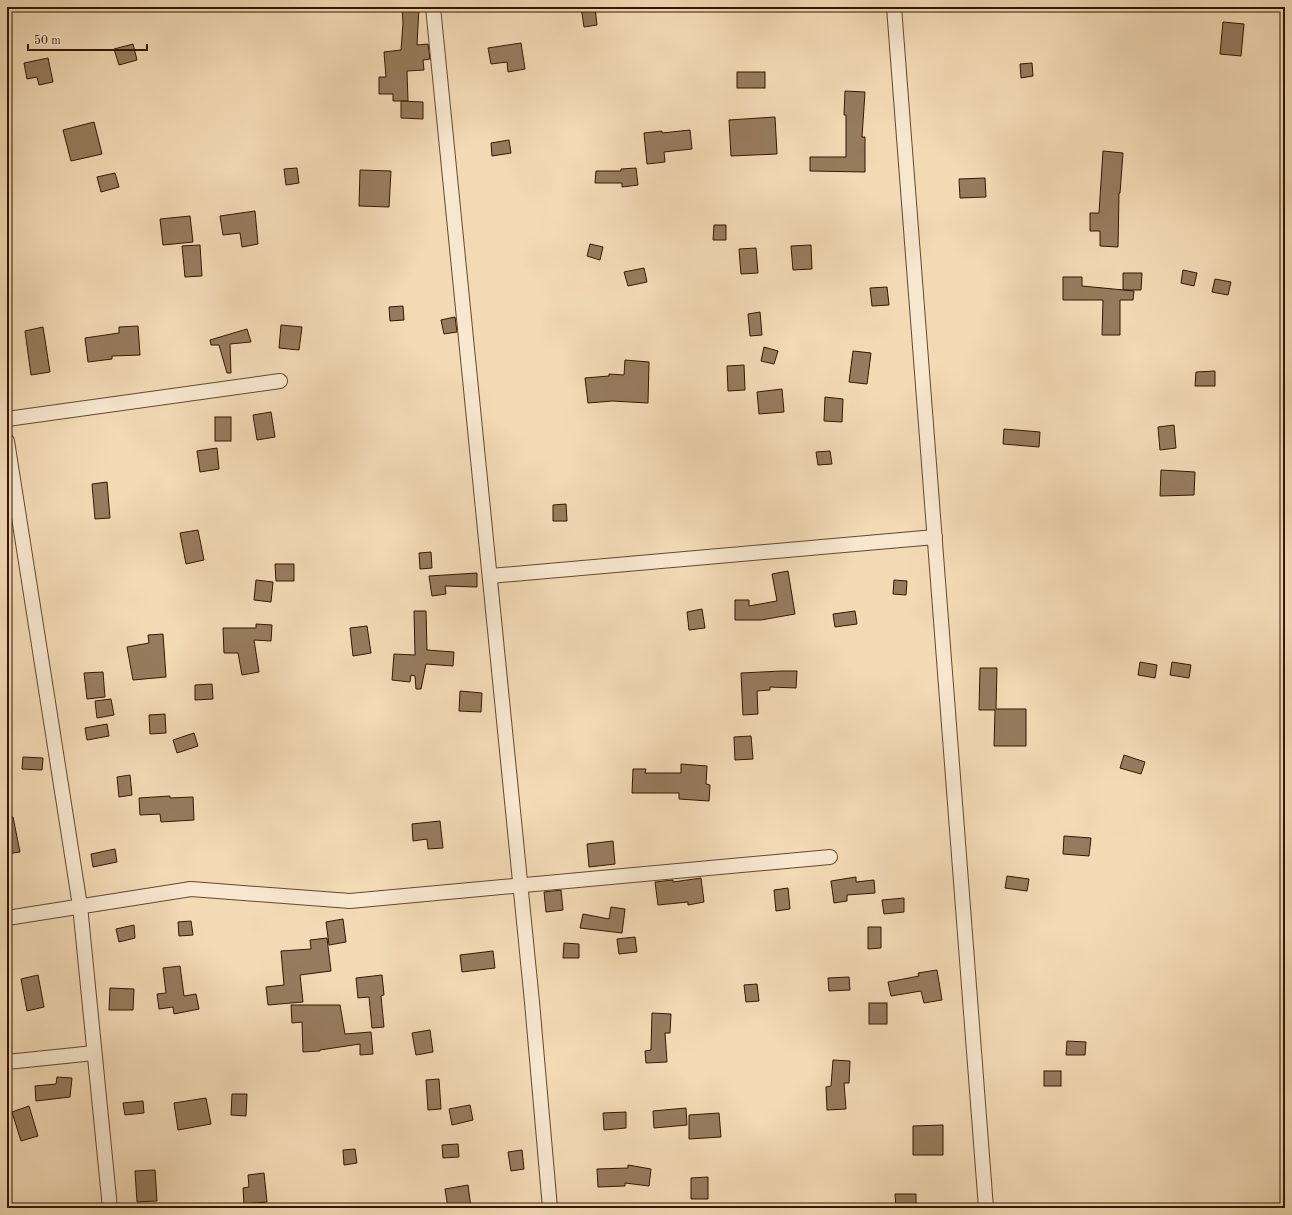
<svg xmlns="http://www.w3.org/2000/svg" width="1292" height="1215" font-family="'Old Standard TT',serif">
<rect width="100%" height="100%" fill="#f2dab5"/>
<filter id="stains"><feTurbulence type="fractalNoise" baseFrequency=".005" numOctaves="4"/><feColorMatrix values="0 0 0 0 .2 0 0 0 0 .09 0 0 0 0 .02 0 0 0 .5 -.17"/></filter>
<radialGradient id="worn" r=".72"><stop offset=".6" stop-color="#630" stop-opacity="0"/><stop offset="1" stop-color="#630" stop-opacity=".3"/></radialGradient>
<g fill="#967c5e" stroke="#331700">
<polygon points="402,7 419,7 417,45 428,44 430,59 423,60 424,70 407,71 408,101 393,101 393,94 379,94 379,77 386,77 384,52 401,50 403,23"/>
<polygon points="581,7 595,7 597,25 584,27"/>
<polygon points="1223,22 1244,24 1241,56 1220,54"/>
<polygon points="521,43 525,69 508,72 507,62 491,64 488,48"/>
<polygon points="133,44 137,60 119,65 114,49"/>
<polygon points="48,58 53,82 39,85 37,77 27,79 24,63"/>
<polygon points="1032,63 1033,76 1021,78 1020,64"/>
<rect x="737" y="72" width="28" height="16"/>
<polygon points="845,91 865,92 862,137 865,137 865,172 810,171 810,157 846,157 846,115 844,115"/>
<polygon points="401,101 423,102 423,119 401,118"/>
<polygon points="775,117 777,154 731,156 729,120"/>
<polygon points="94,122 102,154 71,161 63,130"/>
<polygon points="690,130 692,149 664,152 665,162 647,164 644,133 662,131 662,133"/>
<polygon points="509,140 511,153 492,156 491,143"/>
<polygon points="1103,151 1123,153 1120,193 1119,193 1118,247 1100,246 1100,231 1090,231 1090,213 1099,213"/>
<polygon points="297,168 299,183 286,185 284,169"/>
<polygon points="636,168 638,185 622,187 622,183 595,183 596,171 621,171 621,169"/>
<polygon points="360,170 391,171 389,207 359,206"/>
<polygon points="115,173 119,187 101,192 97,177"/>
<polygon points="985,178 986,197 960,198 959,179"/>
<polygon points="255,211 258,244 242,247 240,233 223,235 220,216"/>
<polygon points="190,216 193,242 163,245 160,219"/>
<polygon points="714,225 726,225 726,240 713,240"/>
<polygon points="590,244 603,247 600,260 587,256"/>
<polygon points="200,245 202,276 185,277 182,246"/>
<polygon points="811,245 812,269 793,270 791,246"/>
<polygon points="756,248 758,273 741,274 739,249"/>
<polygon points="644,268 647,282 628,286 624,272"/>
<polygon points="1183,270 1197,273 1194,286 1181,283"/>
<polygon points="1123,273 1142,273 1141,290 1123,290"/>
<polygon points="1063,277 1082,277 1082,286 1134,291 1133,300 1120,300 1120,335 1102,335 1103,300 1063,300"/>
<polygon points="1215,279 1231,282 1228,295 1212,292"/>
<polygon points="887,287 889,305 872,306 870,288"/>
<polygon points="403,306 404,320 390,321 389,307"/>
<polygon points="760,312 762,335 750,336 748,314"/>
<polygon points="455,317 457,332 444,334 441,320"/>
<polygon points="281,325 302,327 299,350 279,348"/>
<polygon points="138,326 140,355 112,356 112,359 88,362 85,338 119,333 119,327"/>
<polygon points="43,327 50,372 31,375 25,331"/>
<polygon points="247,329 251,342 230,344 231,373 227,373 219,345 211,345 210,340"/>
<polygon points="764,347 778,351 774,364 761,361"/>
<polygon points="853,351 871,353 867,384 849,382"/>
<polygon points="625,360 649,362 648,403 612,401 588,403 585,378 609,376 609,374 624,375"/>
<polygon points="744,365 745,390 728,391 727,366"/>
<polygon points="1215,371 1215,386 1195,386 1196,372"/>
<polygon points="782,389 784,412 759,414 757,392"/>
<polygon points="825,397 843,399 842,422 824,421"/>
<polygon points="271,412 275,437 257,440 253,415"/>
<rect x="215" y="417" width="16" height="24"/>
<polygon points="1174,425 1176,448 1160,450 1158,427"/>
<polygon points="1004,429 1040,432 1039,447 1003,444"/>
<polygon points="217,448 219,469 200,472 197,451"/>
<polygon points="830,451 832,464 818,465 816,452"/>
<polygon points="1161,470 1195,472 1194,495 1160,496"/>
<polygon points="107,482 110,518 95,519 92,484"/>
<polygon points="566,504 567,521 553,521 553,505"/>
<polygon points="198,530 204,560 186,564 180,533"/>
<polygon points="431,552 432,568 420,569 419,553"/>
<polygon points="275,564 294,564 294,581 276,581"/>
<polygon points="788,571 795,614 761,620 735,620 735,600 749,600 749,606 777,601 772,574"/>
<polygon points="477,573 477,587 445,586 446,594 432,596 429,576"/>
<polygon points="256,580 273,582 271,602 254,600"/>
<polygon points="894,580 907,581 906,595 893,594"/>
<polygon points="702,609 705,628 689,630 687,612"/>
<polygon points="414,611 426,611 427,650 454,652 453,666 426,664 421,689 416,689 415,676 411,675 410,682 392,680 394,654 415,655"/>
<polygon points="855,611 857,624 835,627 833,614"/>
<polygon points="256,624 272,625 271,641 254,640 259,672 242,675 238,653 224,653 223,628 256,628"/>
<polygon points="367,626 371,653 353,656 350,628"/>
<polygon points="163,634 166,677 133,680 127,647 149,643 148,635"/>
<polygon points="1140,662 1157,665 1155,678 1138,675"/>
<polygon points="1172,662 1191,665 1189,678 1170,675"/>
<polygon points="980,668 997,668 996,709 1026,709 1026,746 994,746 995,710 979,710"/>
<polygon points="782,671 797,671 796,688 770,687 770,690 757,691 758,714 743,715 741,673"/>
<polygon points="103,672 105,697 87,699 84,673"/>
<polygon points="212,684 213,699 195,700 195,685"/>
<polygon points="460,691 482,693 481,712 459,711"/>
<polygon points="111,699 114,715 97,718 95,701"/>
<polygon points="165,714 166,733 150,734 149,715"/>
<polygon points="107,724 109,736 87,740 85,728"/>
<polygon points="194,733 198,746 177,753 173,740"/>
<polygon points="751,736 753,759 735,760 734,737"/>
<polygon points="1124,755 1145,762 1141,774 1120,768"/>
<polygon points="23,757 43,758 42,770 22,769"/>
<polygon points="681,764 707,766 706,784 710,785 709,801 679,799 679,793 632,793 633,769 646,769 645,773 681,773"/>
<polygon points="130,775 132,795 119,797 117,777"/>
<polygon points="170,796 170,798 193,797 194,820 161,822 160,814 140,815 139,798"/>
<polygon points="7,817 13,817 20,852 7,854"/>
<polygon points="440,821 443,848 428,849 427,839 413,841 412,824"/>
<polygon points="1064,836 1091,838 1089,856 1063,854"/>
<polygon points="613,841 615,864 589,867 587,844"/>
<polygon points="115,849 117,862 93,867 91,854"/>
<polygon points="1007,876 1029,879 1027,891 1005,888"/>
<polygon points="856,877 856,882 874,880 875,893 847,895 847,901 834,903 831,881"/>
<polygon points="701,878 704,902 688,905 688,902 658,905 655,882 673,880 673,882"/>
<polygon points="788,888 790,909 776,911 774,890"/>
<polygon points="561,890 563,910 546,912 544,892"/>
<polygon points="904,898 904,912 884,914 882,900"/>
<polygon points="611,907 625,909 622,933 580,928 583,914 609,919"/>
<polygon points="343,919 346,942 329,945 326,922"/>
<polygon points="191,921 193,935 179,936 178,922"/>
<polygon points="134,925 135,938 119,942 116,929"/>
<polygon points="868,927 881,927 881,948 868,949"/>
<polygon points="635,937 637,952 619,954 617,939"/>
<polygon points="327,938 331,971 300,975 303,1002 268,1005 266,987 284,985 281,951 311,949 310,940"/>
<polygon points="564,943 579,944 579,958 563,958"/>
<polygon points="493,951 495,968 462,972 460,955"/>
<polygon points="180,966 184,996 196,994 199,1009 174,1014 173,1007 159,1009 157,994 166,993 163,968"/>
<polygon points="937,970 942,1000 924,1003 921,991 891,996 888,982 919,976 918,973"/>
<polygon points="38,975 44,1007 27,1011 21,979"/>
<polygon points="382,975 384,995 381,996 384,1027 372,1028 369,997 358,998 356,978"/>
<polygon points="849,977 850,990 829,991 828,978"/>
<polygon points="757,984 759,1001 746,1002 744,985"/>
<polygon points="110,988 134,989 133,1010 109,1010"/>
<rect x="869" y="1003" width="18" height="21"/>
<polygon points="291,1005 340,1005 345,1034 371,1032 373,1054 360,1055 360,1044 320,1050 320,1051 303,1052 302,1022 292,1023"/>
<polygon points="652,1013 671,1014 670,1033 665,1033 667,1062 646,1063 645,1051 651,1050"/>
<polygon points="430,1030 433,1052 416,1055 412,1033"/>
<polygon points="1067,1041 1086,1042 1085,1055 1066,1055"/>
<polygon points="833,1060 850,1061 849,1083 844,1083 846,1109 827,1110 826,1087 831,1086"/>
<rect x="1044" y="1071" width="17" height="15"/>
<polygon points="57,1077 72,1078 70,1097 36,1101 35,1086 56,1084"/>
<polygon points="439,1079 441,1109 428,1110 426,1080"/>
<polygon points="232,1094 247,1094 246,1116 231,1115"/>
<polygon points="206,1098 211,1124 178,1130 174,1103"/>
<polygon points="143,1101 144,1113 125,1115 123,1103"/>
<polygon points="470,1105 473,1120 452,1125 449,1109"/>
<polygon points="29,1106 38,1136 21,1141 12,1112"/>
<polygon points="686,1108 687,1125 654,1128 653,1111"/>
<polygon points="626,1112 626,1128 604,1130 603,1113"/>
<polygon points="719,1113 721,1137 689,1139 689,1115"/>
<polygon points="943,1125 943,1155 913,1155 913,1126"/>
<polygon points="458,1144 459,1157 443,1158 442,1145"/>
<polygon points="355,1149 357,1163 344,1165 343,1150"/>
<polygon points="522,1150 524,1169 511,1171 508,1152"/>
<polygon points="628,1165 651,1169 649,1186 625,1183 625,1186 598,1187 597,1169 628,1168"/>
<polygon points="155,1170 157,1201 137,1202 135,1171"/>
<polygon points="264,1173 267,1202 244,1204 243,1188 249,1187 248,1175"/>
<polygon points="708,1177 708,1199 691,1199 691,1178"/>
<polygon points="468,1185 471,1208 448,1208 445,1189"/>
<polygon points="895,1194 916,1194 916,1208 896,1208"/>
</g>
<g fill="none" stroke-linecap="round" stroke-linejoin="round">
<defs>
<g id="minor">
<polyline points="433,7 532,1002 550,1208"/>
<polyline points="894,7 986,1208"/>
<polyline points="7,419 280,381"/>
<polyline points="7,441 80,906 110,1208"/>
<polyline points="490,576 935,537"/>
<polyline points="7,918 191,889 350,901 830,857"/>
<polyline points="7,1062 94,1053"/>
</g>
</defs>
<use href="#minor" stroke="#63482d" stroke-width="16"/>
<use href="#minor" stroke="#f7e7cf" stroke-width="14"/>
</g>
<rect width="1292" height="1215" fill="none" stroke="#f2dab5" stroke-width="24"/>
<rect x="8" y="8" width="1276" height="1199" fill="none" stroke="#331700" stroke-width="2"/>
<rect x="12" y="12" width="1268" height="1191" fill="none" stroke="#331700"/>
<path d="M28 44v6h119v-6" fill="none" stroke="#331700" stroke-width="2"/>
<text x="34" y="44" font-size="12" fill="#331700" stroke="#f7e7cf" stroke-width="3" paint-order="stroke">50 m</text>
<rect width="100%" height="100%" filter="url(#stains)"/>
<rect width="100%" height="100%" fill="url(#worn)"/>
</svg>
